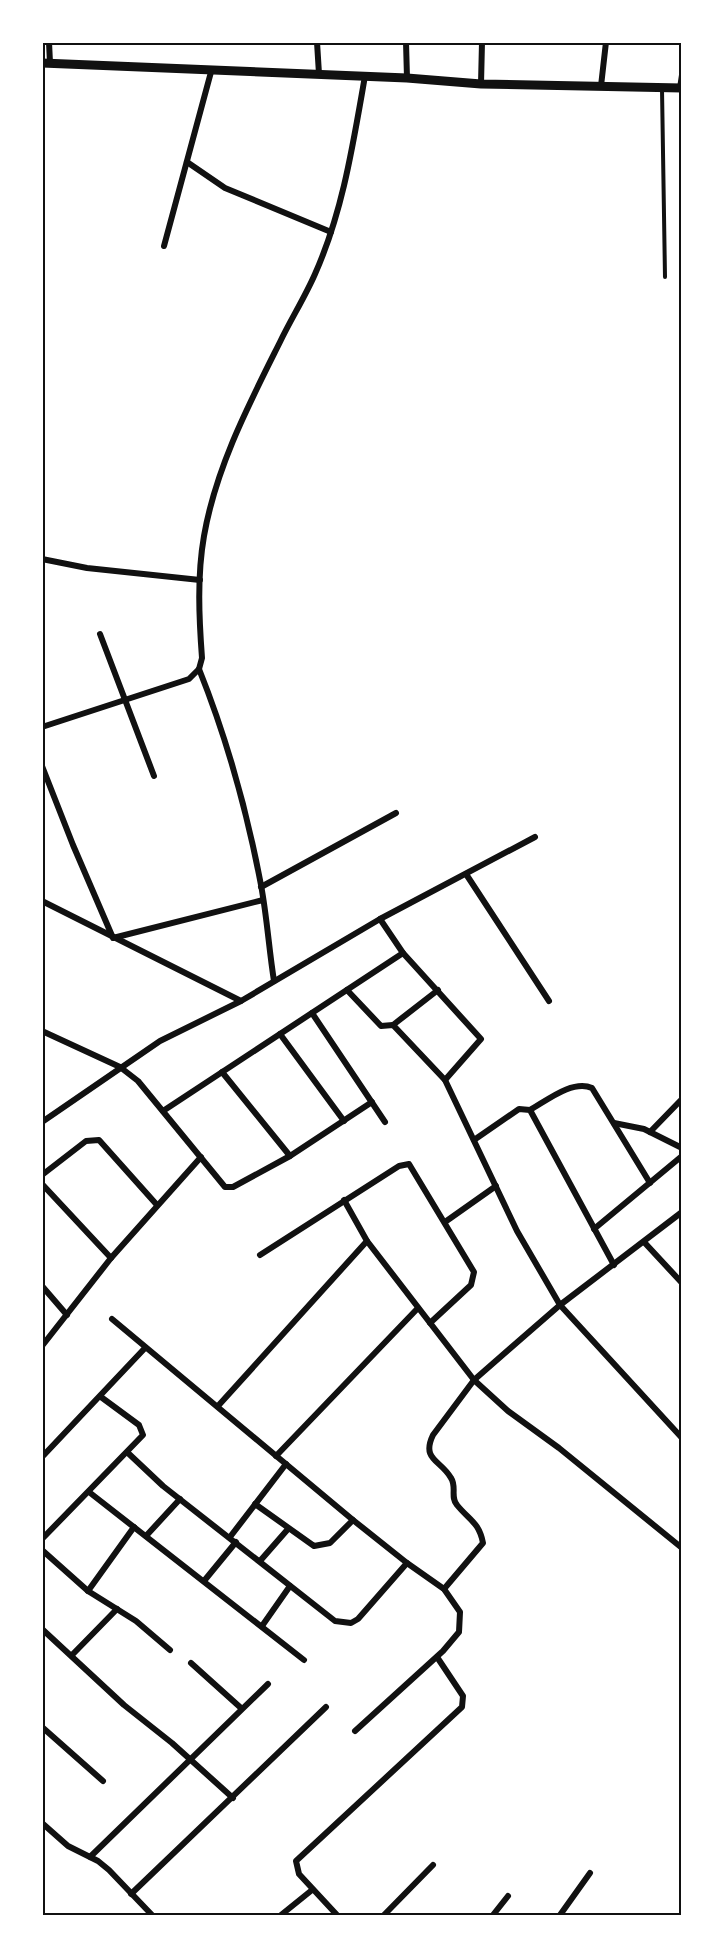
<svg xmlns="http://www.w3.org/2000/svg" width="724" height="1957" font-family="Lato,sans-serif">
<rect width="100%" height="100%" fill="#fff"/>
<g fill="none" stroke-linecap="round" stroke-linejoin="round">
<polyline stroke="#111" stroke-width="4" points="662,89 665,277"/>
<g stroke="#111" stroke-width="6">
<polyline points="49,42 50,63"/>
<polyline points="317,42 319,74"/>
<polyline points="406,42 407,78"/>
<polyline points="481,84 482,42"/>
<polyline points="601,86 606,42"/>
<polyline points="680,88 682,75"/>
<polyline points="187,162 225,188 331,232"/>
<polyline points="164,246 211,72"/>
<polyline points="42,559 87,568 200,580"/>
<polyline points="100,634 154,776"/>
<path d="M199,669c28,70 48,142 62,216 6,32 8,65 13,96"/>
<path d="M42,727l147,-48 10,-10 3,-11c-3,-40 -5,-82 2,-122 12,-69 45,-132 76,-194 11,-23 25,-45 35,-68 28,-63 38,-130 50,-198"/>
<polyline points="42,766 73,845 113,938 263,900"/>
<polyline points="466,874 549,1001"/>
<polyline points="261,887 396,813"/>
<polyline points="42,901 241,1001 380,919 535,837"/>
<polyline points="380,919 403,953 481,1039 445,1080"/>
<polyline points="347,990 381,1026 393,1025 445,1080 517,1231 560,1305 682,1438"/>
<polyline points="312,1013 385,1122"/>
<polyline points="393,1025 438,990"/>
<polyline points="42,1031 120,1067 138,1081 225,1187 233,1187 290,1156 372,1102"/>
<polyline points="280,1034 344,1121"/>
<polyline points="222,1072 290,1156"/>
<path d="M530,1110c16,-9 43,-31 62,-22l58,95"/>
<polyline points="163,1111 403,953"/>
<polyline points="42,1122 160,1041 241,1001"/>
<polyline points="614,1123 644,1129 682,1148"/>
<polyline points="650,1132 682,1099"/>
<polyline points="474,1140 519,1109 530,1110 614,1265"/>
<polyline points="42,1175 86,1141 99,1140 157,1205"/>
<polyline points="42,1184 111,1258"/>
<polyline points="344,1200 367,1241"/>
<polyline points="445,1222 496,1186"/>
<polyline points="594,1229 682,1156"/>
<polyline points="644,1242 682,1283"/>
<polyline points="260,1255 399,1166 409,1164 474,1272 471,1285 430,1323"/>
<polyline points="42,1286 67,1315"/>
<polyline points="112,1319 353,1520 407,1563 444,1589 460,1612 459,1632 443,1651 355,1731"/>
<polyline points="42,1346 111,1258 201,1157"/>
<polyline points="218,1406 367,1241 474,1380 508,1411 559,1448 682,1548"/>
<polyline points="128,1453 163,1486 335,1621 351,1623 358,1619 407,1563"/>
<polyline points="276,1456 418,1308"/>
<polyline points="42,1457 145,1348"/>
<polyline points="89,1492 304,1660"/>
<polyline points="255,1504 314,1546 330,1543 353,1520"/>
<polyline points="146,1536 180,1499"/>
<polyline points="230,1537 286,1464"/>
<polyline points="42,1539 143,1435 139,1425 101,1397"/>
<polyline points="42,1550 88,1591 136,1621 170,1650"/>
<polyline points="260,1561 288,1529"/>
<polyline points="204,1581 236,1542"/>
<path d="M444,1589l39,-46c-4,-21 -14,-23 -26,-38 -7,-8 0,-18 -6,-27 -10,-18 -30,-18 -18,-43l41,-55 86,-75 122,-93"/>
<polyline points="88,1591 134,1527"/>
<polyline points="262,1626 290,1586"/>
<polyline points="42,1629 124,1705 172,1743 233,1798"/>
<polyline points="72,1655 117,1609"/>
<polyline points="191,1663 241,1708"/>
<polyline points="42,1727 103,1781"/>
<polyline points="42,1823 68,1846 98,1861 109,1870 152,1915"/>
<polyline points="90,1857 268,1684"/>
<polyline points="131,1894 326,1707"/>
<polyline points="281,1915 312,1890"/>
<polyline points="337,1915 299,1874 296,1861 462,1707 463,1696 437,1657"/>
<polyline points="384,1915 433,1865"/>
<polyline points="493,1915 508,1896"/>
<polyline points="560,1915 590,1873"/>
</g>
<polyline stroke="#111" stroke-width="9" points="42,63 407,78 481,84 682,88"/>
</g>
<rect width="724" height="1957" fill="none" stroke="#ffffff" stroke-width="87"/>
<rect x="44" y="44" width="636" height="1870" fill="none" stroke="#111" stroke-width="2"/>
</svg>
